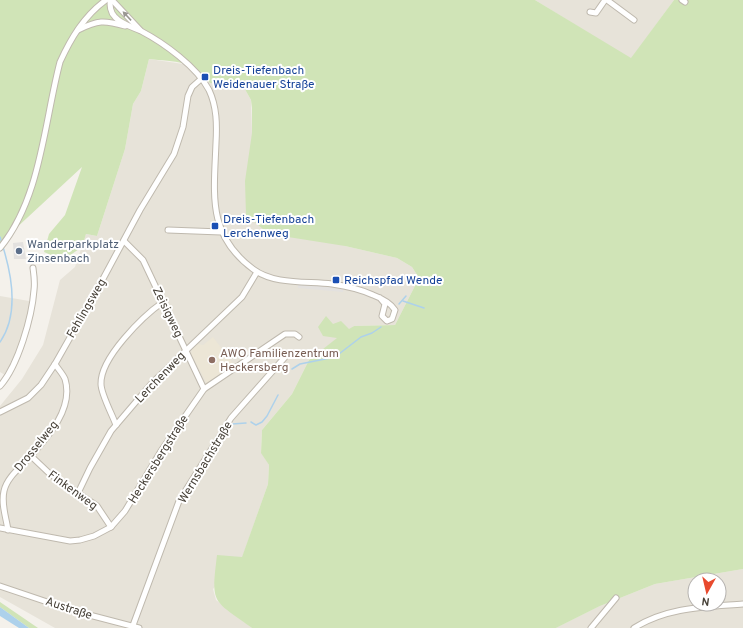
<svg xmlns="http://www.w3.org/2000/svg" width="743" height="628" font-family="Overpass,sans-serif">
<rect width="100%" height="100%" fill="#f4f1eb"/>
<g fill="#e7e3d9" fill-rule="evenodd">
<polygon points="535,0 674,0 631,59"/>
<polygon points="149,59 190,65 203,73 242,84 251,100 252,133 345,246 397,258 412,267 419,278 395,325 354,326 309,360 292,394 262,430 261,452 269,465 268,484 242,558 213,589 216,600 252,628 55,628 0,597 0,406 22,379 43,345 60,280 75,267 86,234 97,236 125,149 133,104 141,91"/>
<polygon points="0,296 29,301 29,312 17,353 5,375 0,372"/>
<path d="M743,569v59h-187l44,-22 55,-22zM695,580h24v24h-24z"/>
</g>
<polygon fill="#ece6d6" points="213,337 235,366 207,384 191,354 192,349 197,344 203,345"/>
<g fill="#d0e4b7">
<path d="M0,0h535l96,58 43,-58h69v569l-88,15 -55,22 -44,22h-304c-40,-29 -41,-23 -35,-73l25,2 26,-73 1,-19 -8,-12 1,-23 30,-36 17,-34 28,-22 -14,-2 -5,-9 8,-11 7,8 8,-3 8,8 5,-3 41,-1 24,-47 -7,-11 -15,-9 -52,-12 -76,-12 -23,-19 -1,-34 7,-48v-25l-1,-8 -9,-16 -32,-1c-15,-23 -35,-21 -61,-24l-8,32 -8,13 -8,45 -28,87 -11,-2 -4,13 -19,13 -19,-8 5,-18 16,-19 17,-48 -82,76z"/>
<polygon points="0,602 38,628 29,628 0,607"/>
</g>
<g fill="#e3e1df">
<polygon points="23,242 26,259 14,259 13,243"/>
<polygon points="298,284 344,288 343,292 298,288"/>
</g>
<polygon fill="#add1eb" points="0,607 29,628 19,628 0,616"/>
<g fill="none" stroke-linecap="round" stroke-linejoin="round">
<g stroke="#add1eb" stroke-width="1.5">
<polyline points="0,237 2,243"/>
<polyline points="403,301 424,308"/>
<polyline points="399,304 406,296"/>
<path d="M0,342c19,-27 12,-66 3,-95"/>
<polyline points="292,369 300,364 335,357 361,337 372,333 381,327"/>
<polyline points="251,422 256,425 262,422 267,416 278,395"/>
<polyline points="232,424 246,423"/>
</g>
<defs>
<g id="minor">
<path d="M110,0c0,6 0,12 5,17 6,7 17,10 26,14 23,12 56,36 68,59 8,17 8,35 7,53 -2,52 -9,92 37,126 21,16 54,12 79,15 14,2 28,5 41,11 8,3 17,7 22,15l-3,9 -5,2 -5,-5 3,-12 -5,-6"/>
<polyline points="112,0 140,30"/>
<polyline points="607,0 634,20"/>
<polyline points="682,0 685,2"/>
<polyline points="590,12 596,13 605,0"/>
<path d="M78,30c20,-10 26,-10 47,-4"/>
<polyline points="168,230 221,232"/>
<polyline points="124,241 143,260 204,389"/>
<path d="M0,248c41,-50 44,-125 60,-186 11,-24 24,-46 46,-62"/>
<path d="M0,386c18,-20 32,-69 34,-96 1,-7 0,-15 -1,-22"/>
<polyline points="0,412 28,398 41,385 55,364 97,290 140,210 174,154 183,127 188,96 192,87 201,79"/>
<path d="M116,425c-4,-11 -15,-31 -15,-41 -1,-26 42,-68 62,-82"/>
<polyline points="31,456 50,474 97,506 111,527"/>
<polyline points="78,493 90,468 111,431 152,383 242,297 257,272"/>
<polyline points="0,528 70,541 80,540 94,536 111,527 125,511 161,451 204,389 285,334 295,334 299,337"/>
<path d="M8,530c-2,-13 -7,-26 -4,-39 3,-14 17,-24 26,-34 18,-20 44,-49 35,-78 -2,-5 -7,-10 -10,-15"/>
<polyline points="0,586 74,611 139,628"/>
<polyline points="132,628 179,501 231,418 286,356"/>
<polyline points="591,628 616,598"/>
<path d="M634,628c33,-21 71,-21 109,-24"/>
</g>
</defs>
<use href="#minor" stroke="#bfb9ae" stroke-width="7"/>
<use href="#minor" stroke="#fff" stroke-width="5"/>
</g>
<defs><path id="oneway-solid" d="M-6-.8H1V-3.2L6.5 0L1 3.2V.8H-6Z"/></defs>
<use fill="#9a9792" href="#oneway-solid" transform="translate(127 16) rotate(-133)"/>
<g fill="#1a4fb4" stroke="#fff" stroke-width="1.5">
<rect x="201" y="73" width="8" height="8" rx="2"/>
<rect x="211" y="222" width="8" height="8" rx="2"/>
<rect x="332" y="276" width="8" height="8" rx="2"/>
</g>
<circle fill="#5c6f8a" stroke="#fff" stroke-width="1.5" cx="19" cy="251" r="4"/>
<circle fill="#8d6e63" stroke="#fff" stroke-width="1.5" cx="212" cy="360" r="4"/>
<g text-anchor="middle" stroke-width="4" stroke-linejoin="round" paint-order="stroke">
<g font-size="12" fill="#164399" stroke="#fff" text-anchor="start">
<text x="213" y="74">Dreis-Tiefenbach<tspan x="213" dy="14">Weidenauer Straße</tspan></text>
<text x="223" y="223">Dreis-Tiefenbach<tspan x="223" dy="14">Lerchenweg</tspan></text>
<text x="344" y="284">Reichspfad Wende</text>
</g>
<g font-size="12" fill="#4e5e75" stroke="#fff" text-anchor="start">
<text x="27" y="248">Wanderparkplatz<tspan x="27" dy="14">Zinsenbach</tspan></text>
</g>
<g font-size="12" fill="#484239" stroke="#fff">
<text transform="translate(86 308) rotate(-60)" y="4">Fehlingsweg</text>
<text transform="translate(168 312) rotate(64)" y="4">Zeisigweg</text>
<text transform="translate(160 377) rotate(-46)" y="4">Lerchenweg</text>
<text transform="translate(36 446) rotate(-51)" y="4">Drosselweg</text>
<text transform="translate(158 459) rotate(-58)" y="4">Heckersbergstraße</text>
<text transform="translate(205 462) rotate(-59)" y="4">Wernsbachstraße</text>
<text transform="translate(73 490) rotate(36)" y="4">Finkenweg</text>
<text transform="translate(69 608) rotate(18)" y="4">Austraße</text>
</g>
<g font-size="12" fill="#785e54" stroke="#fff" text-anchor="start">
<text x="220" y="357">AWO Familienzentrum<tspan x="220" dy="14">Heckersberg</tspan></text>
</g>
</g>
<g transform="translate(707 592) rotate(188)"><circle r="19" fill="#ffffff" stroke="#b6b3b0"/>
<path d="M0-3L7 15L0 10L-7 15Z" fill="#e84a2e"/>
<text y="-6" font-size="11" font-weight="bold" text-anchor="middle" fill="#484239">N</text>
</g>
</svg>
